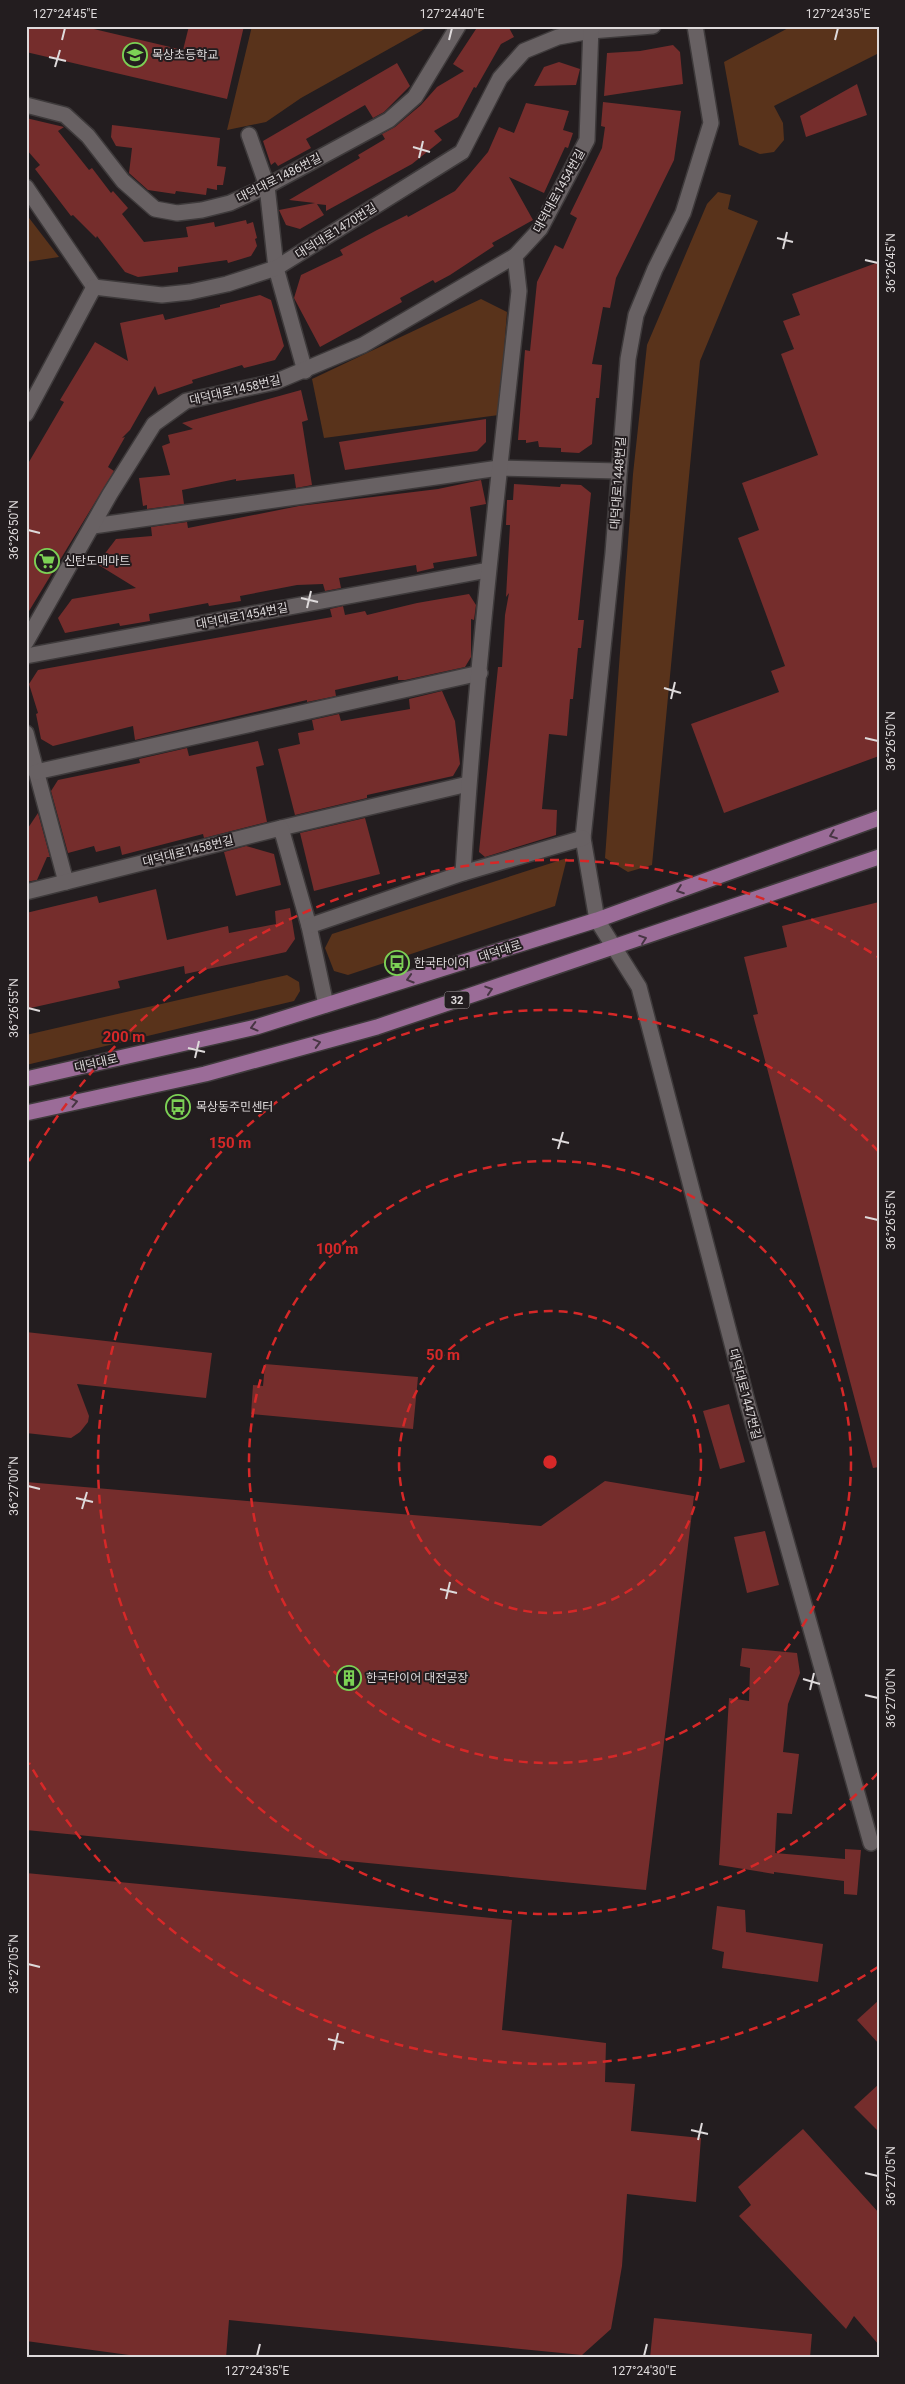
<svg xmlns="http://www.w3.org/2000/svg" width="905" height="2384" font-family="Roboto,'Noto Sans KR',sans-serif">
<rect width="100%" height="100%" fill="#231d1f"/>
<g fill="#59331b">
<polygon points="252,26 430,26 301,98 266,122 227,130"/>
<polygon points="792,26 879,26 879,53 774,106 783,123 784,140 774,152 760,154 739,145 724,62"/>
<polygon points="718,192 731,195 728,209 758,221 700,361 652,865 628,872 605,858 633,474 647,345 707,204"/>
<polygon points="26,214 59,257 26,262"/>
<polygon points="481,299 507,312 499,415 324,438 312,379"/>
<polygon points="567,858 555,906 348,975 334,971 325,948 332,934"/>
<polygon points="287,975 299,982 300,991 294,1001 26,1065 26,1035"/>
</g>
<g fill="#752d2c">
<polygon points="26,26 81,26 183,50 189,26 244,26 227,99 26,52"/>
<polygon points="478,26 508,26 514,37 501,44 476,88 474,87 458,117 434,131 442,140 412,164 326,211 326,205 317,204 324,215 300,229 286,225 279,210 315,203 289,200 360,158 358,155 385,139 382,134 395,127 421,105 437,87 464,71 453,64"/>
<polygon points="673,45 680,52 683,84 604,96 607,53 640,51"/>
<polygon points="559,62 580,69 576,85 534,86 544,67"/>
<polygon points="397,63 410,86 384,112 373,118 365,105 306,139 311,148 278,166 275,162 271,165 263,141"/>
<polygon points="857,84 867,115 806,137 800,116"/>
<polygon points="603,102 681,111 674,160 616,278 610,308 603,307 592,364 602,365 599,398 596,398 592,444 579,453 561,452 561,448 539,447 538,441 526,443 526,440 518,440 525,350 530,351 537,282 555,245 563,249 577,218 570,214 602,148 605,127 601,126"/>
<polygon points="526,103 569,111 563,130 573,133 568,148 565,147 544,193 509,177 533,220 492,243 494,246 450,275 435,283 433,280 400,298 402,302 320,347 294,298 301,275 343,255 340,250 377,230 407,215 408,217 455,191 488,152 499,127 514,133"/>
<polygon points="26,118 64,127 58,131 89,170 92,168 111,193 113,191 128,208 122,214 144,242 188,237 186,227 214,222 215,227 246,220 247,224 253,222 257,238 255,239 257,246 251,256 228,263 227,260 178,267 178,272 138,277 125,272 97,236 96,238 73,215 71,216 35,169 40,165 26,149"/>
<polygon points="112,125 220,138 217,166 226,167 223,185 217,185 217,190 207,188 206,195 176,191 175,194 148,190 129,173 132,148 116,146 111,137"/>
<polygon points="879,262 879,756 724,813 691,724 779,692 771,671 785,666 738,538 759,530 742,483 818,455 781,354 794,349 783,321 800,315 792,294"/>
<polygon points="260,295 271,300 284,346 275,360 244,368 242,365 192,380 193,383 158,395 155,386 130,430 122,438 125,437 108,467 114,471 26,616 26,467 64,402 60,400 95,342 128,361 120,323 163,314 165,320 220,307 220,305"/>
<polygon points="301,390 308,420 302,422 312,485 296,488 294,474 236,481 236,479 182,490 184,504 147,509 147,505 143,506 139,478 170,475 162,446 170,443 168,435 193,429 182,423"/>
<polygon points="486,419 486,442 477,451 345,470 339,442"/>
<polygon points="481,480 486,504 470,507 477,556 433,563 434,568 417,572 416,565 339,578 341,588 325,591 323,584 297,585 240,596 241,601 209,606 208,603 149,614 150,621 120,626 119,623 65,633 58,618 72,599 136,588 97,564 116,539 152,536 151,527 187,522 188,528 299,506 438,489"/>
<polygon points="514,484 560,487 561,484 581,485 591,493 578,620 584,620 581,648 578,648 573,699 570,699 567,736 549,734 542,809 557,810 556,835 485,857 479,852 498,667 502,667 505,615 509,593 506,597 510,525 506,525 507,500 513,500"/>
<polygon points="469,594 476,605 474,620 471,619 471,657 465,667 405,680 398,680 398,676 335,690 336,696 307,702 307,700 135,740 133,726 53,746 41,739 36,714 38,713 29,684 38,670 332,617 330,609 343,606 345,615 365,611 367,615 417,603"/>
<polygon points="442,691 455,721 460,764 453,776 367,795 367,798 295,815 278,749 300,744 298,733 314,730 312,720 339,714 341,721 410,709 409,699"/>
<polygon points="258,741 264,765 256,767 267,822 204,838 203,834 122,855 120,846 96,852 94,846 68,853 51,791 58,780 140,763 139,759 187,748 189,756"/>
<polygon points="38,813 50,857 47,857 37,880 26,882 26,831"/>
<polygon points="365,818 380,874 314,891 300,833"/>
<polygon points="246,846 274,854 281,885 236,896 224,852"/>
<polygon points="156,889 167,940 228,926 229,933 276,924 275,911 290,908 295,939 286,952 185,974 184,966 118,981 120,988 26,1009 26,913 97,896 99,903"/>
<polygon points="879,902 879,1467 873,1468 753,1015 758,1014 744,957 787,947 782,926"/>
<polygon points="26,1332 212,1353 206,1398 77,1384 89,1416 88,1422 80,1432 71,1438 26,1433"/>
<polygon points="265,1364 418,1377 413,1429 251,1414 253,1385 263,1386"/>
<polygon points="729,1404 745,1462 720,1469 703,1411"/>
<polygon points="605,1481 694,1496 646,1890 26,1830 26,1482 541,1526"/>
<polygon points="765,1531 779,1585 747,1593 734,1537"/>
<polygon points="742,1648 797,1653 800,1673 788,1704 783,1752 799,1754 792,1814 777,1813 775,1853 845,1859 845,1849 861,1850 857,1895 844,1894 844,1881 774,1872 774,1874 719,1865 729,1698 749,1701 750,1668 740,1666"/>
<polygon points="26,1873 512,1920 502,2030 606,2043 605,2082 635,2084 631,2131 701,2138 696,2202 627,2194 622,2266 611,2329 582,2355 229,2320 226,2358 151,2358 26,2341"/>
<polygon points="717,1906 745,1910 746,1932 823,1944 818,1982 722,1968 724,1952 712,1949"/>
<polygon points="879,2000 879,2044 857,2020"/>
<polygon points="879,2084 879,2132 854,2107"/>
<polygon points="803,2129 879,2213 879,2345 854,2316 846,2329 739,2216 751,2205 738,2187"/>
<polygon points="654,2318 812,2334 810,2358 650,2358"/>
</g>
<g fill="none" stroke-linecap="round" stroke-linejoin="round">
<defs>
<g id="minor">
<polyline points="695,26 711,123 683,213 655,269 636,315 628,359 613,553 583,838 597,920 639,987 748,1405 871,1843"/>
<polyline points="26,105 65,115 88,136 123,181 155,209 177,213 202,210 230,203 267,186 389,120 415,97 458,26"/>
<polyline points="249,135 267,186 276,268 305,371"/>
<polyline points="26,187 94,287"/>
<polyline points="94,287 162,295 190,292 227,284 276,268 462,152 500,78 524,51 558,37 591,31 653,26"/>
<polyline points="26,414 94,287"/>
<polyline points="93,526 499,468 619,471"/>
<polyline points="26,642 110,494 154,424 186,401 275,382 363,345 515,256"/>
<polyline points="26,656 488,570"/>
<polyline points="26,733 66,882"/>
<polyline points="36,772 480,673"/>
<polyline points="281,828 468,784"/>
<path d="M463,873c12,-195 35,-388 56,-582l-4,-35 25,-27 47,-89 4,-114"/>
<polyline points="26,892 281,828 309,926 326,1005"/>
<polyline points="309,926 463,873 583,838"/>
</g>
<g id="major">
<polyline points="26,1079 256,1027 597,920 879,818"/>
<polyline points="26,1113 205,1074 377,1027 879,857"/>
</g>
</defs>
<use href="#minor" stroke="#3e3a3b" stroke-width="18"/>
<use href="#major" stroke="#3e3a3b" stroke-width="18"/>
<use href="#minor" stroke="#686163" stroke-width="15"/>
<use href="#major" stroke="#9b6c98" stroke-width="15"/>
</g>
<defs><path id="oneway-chevron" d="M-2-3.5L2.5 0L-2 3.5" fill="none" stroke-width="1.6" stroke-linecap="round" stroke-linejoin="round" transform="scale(1.25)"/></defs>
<g stroke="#473543">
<use href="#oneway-chevron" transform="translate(833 835) rotate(159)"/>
<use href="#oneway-chevron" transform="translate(680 890) rotate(160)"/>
<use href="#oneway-chevron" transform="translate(643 939) rotate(-19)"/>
<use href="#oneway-chevron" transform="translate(410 979) rotate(163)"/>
<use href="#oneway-chevron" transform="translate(489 990) rotate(-18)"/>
<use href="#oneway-chevron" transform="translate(254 1027) rotate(165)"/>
<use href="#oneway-chevron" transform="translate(317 1043) rotate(-15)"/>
<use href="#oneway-chevron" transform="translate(74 1102) rotate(-12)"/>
</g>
<path fill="none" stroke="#dedadb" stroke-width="2" d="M62,40l3,-12M449,40l3,-12M835,40l3,-12M49,57l17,4M55,67l5,-17M413,147l17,5M419,158l4,-17M777,238l16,4M783,249l4,-17M865,260l13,3M28,530l12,3M301,598l17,4M307,608l4,-17M664,688l17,5M671,699l4,-17M865,738l13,3M28,1008l12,3M188,1048l17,4M195,1058l4,-17M552,1139l17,4M558,1149l5,-17M865,1217l13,3M28,1486l12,3M76,1498l17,4M82,1509l5,-17M440,1589l17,4M446,1599l4,-17M803,1679l17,5M810,1690l4,-17M865,1695l13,3M28,1964l12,3M328,2039l16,4M334,2050l4,-17M691,2130l17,4M698,2140l4,-17M865,2173l13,3M257,2356l3,-12M644,2356l3,-12"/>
<g fill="none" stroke="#d62828" stroke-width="2.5" stroke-dasharray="9 6">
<circle cx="550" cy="1462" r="151"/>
<circle cx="550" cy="1462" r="301"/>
<path d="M878 1773A452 452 0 1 1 878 1151"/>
<path d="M878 1967A602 602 0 0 1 29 1763M29 1161A602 602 0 0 1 878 957"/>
</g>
<defs>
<symbol id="school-ring" viewBox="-11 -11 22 22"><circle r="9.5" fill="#231d1f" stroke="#7cd155" stroke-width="1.5"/><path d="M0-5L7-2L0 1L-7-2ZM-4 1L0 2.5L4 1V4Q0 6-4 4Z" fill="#7cd155"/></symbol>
<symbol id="supermarket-ring" viewBox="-11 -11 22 22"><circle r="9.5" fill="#231d1f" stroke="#7cd155" stroke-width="1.5"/><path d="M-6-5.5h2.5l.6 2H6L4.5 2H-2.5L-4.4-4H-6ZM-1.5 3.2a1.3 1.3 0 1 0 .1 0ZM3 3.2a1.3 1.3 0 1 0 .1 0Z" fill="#7cd155"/></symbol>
<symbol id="bus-ring" viewBox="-11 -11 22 22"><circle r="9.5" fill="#231d1f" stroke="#7cd155" stroke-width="1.5"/><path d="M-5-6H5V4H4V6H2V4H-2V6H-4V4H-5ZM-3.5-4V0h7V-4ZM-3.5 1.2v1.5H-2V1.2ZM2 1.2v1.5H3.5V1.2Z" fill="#7cd155"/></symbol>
<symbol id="building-ring" viewBox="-11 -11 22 22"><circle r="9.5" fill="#231d1f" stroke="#7cd155" stroke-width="1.5"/><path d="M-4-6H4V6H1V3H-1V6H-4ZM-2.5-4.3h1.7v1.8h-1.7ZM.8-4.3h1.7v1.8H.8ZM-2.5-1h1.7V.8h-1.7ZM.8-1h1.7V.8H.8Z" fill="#7cd155"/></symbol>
</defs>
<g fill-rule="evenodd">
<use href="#school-ring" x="121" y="41" width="28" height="28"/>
<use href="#supermarket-ring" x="33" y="547" width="28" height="28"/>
<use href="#bus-ring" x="383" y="949" width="28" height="28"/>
<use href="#bus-ring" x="164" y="1093" width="28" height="28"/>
<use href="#building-ring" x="335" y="1664" width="28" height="28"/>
</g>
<g text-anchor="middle" stroke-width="4" stroke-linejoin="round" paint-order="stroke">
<rect fill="#231d1f" stroke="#a6a1a3" stroke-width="1" x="444.5" y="991.5" width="25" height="17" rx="4"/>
<g font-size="11" font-weight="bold" fill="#dedadb">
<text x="457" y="1004">32</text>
</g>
<g font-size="12" fill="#dedadb" stroke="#231d1f" text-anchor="start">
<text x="152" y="59">목상초등학교</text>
<text x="64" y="565">신탄도매마트</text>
<text x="414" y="967">한국타이어</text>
<text x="196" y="1111">목상동주민센터</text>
<text x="366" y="1682">한국타이어 대전공장</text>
</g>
<g font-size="12" fill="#dedadb" stroke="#231d1f">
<text transform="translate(279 178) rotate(-27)" y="4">대덕대로1486번길</text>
<text transform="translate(559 191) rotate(-61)" y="4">대덕대로1454번길</text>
<text transform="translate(336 231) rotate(-32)" y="4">대덕대로1470번길</text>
<text transform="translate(235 390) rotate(-13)" y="4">대덕대로1458번길</text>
<text transform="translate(618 483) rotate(-86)" y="4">대덕대로1448번길</text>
<text transform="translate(242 616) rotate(-11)" y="4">대덕대로1454번길</text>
<text transform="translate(188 851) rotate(-14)" y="4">대덕대로1458번길</text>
<text transform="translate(500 951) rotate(-18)" y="4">대덕대로</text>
<text transform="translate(96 1063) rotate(-13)" y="4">대덕대로</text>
<text transform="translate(745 1394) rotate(75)" y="4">대덕대로1447번길</text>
</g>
</g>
<circle cx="550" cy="1462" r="8" fill="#d62828" stroke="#231d1f" stroke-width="2.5"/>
<g font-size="15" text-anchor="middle" font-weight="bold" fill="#d62828" stroke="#231d1f" stroke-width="4" stroke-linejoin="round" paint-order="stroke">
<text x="124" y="1042">200 m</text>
<text x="230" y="1148">150 m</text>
<text x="337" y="1254">100 m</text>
<text x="443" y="1360">50 m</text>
</g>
<rect width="905" height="2384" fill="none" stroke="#231d1f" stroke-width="55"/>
<rect x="28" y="28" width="850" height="2328" fill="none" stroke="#dedadb" stroke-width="2"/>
<g font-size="12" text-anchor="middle" fill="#dedadb">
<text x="65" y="18">127°24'45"E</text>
<text x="452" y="18">127°24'40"E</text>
<text x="838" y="18">127°24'35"E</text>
<text transform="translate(891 263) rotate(-90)" y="4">36°26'45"N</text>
<text transform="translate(14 530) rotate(-90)" y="4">36°26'50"N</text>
<text transform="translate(891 741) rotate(-90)" y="4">36°26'50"N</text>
<text transform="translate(14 1008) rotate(-90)" y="4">36°26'55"N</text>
<text transform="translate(891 1220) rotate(-90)" y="4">36°26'55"N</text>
<text transform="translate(14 1486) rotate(-90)" y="4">36°27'00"N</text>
<text transform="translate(891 1698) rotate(-90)" y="4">36°27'00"N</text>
<text transform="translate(14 1964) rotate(-90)" y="4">36°27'05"N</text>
<text transform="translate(891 2176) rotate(-90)" y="4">36°27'05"N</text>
<text x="257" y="2375">127°24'35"E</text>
<text x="644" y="2375">127°24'30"E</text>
</g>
</svg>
